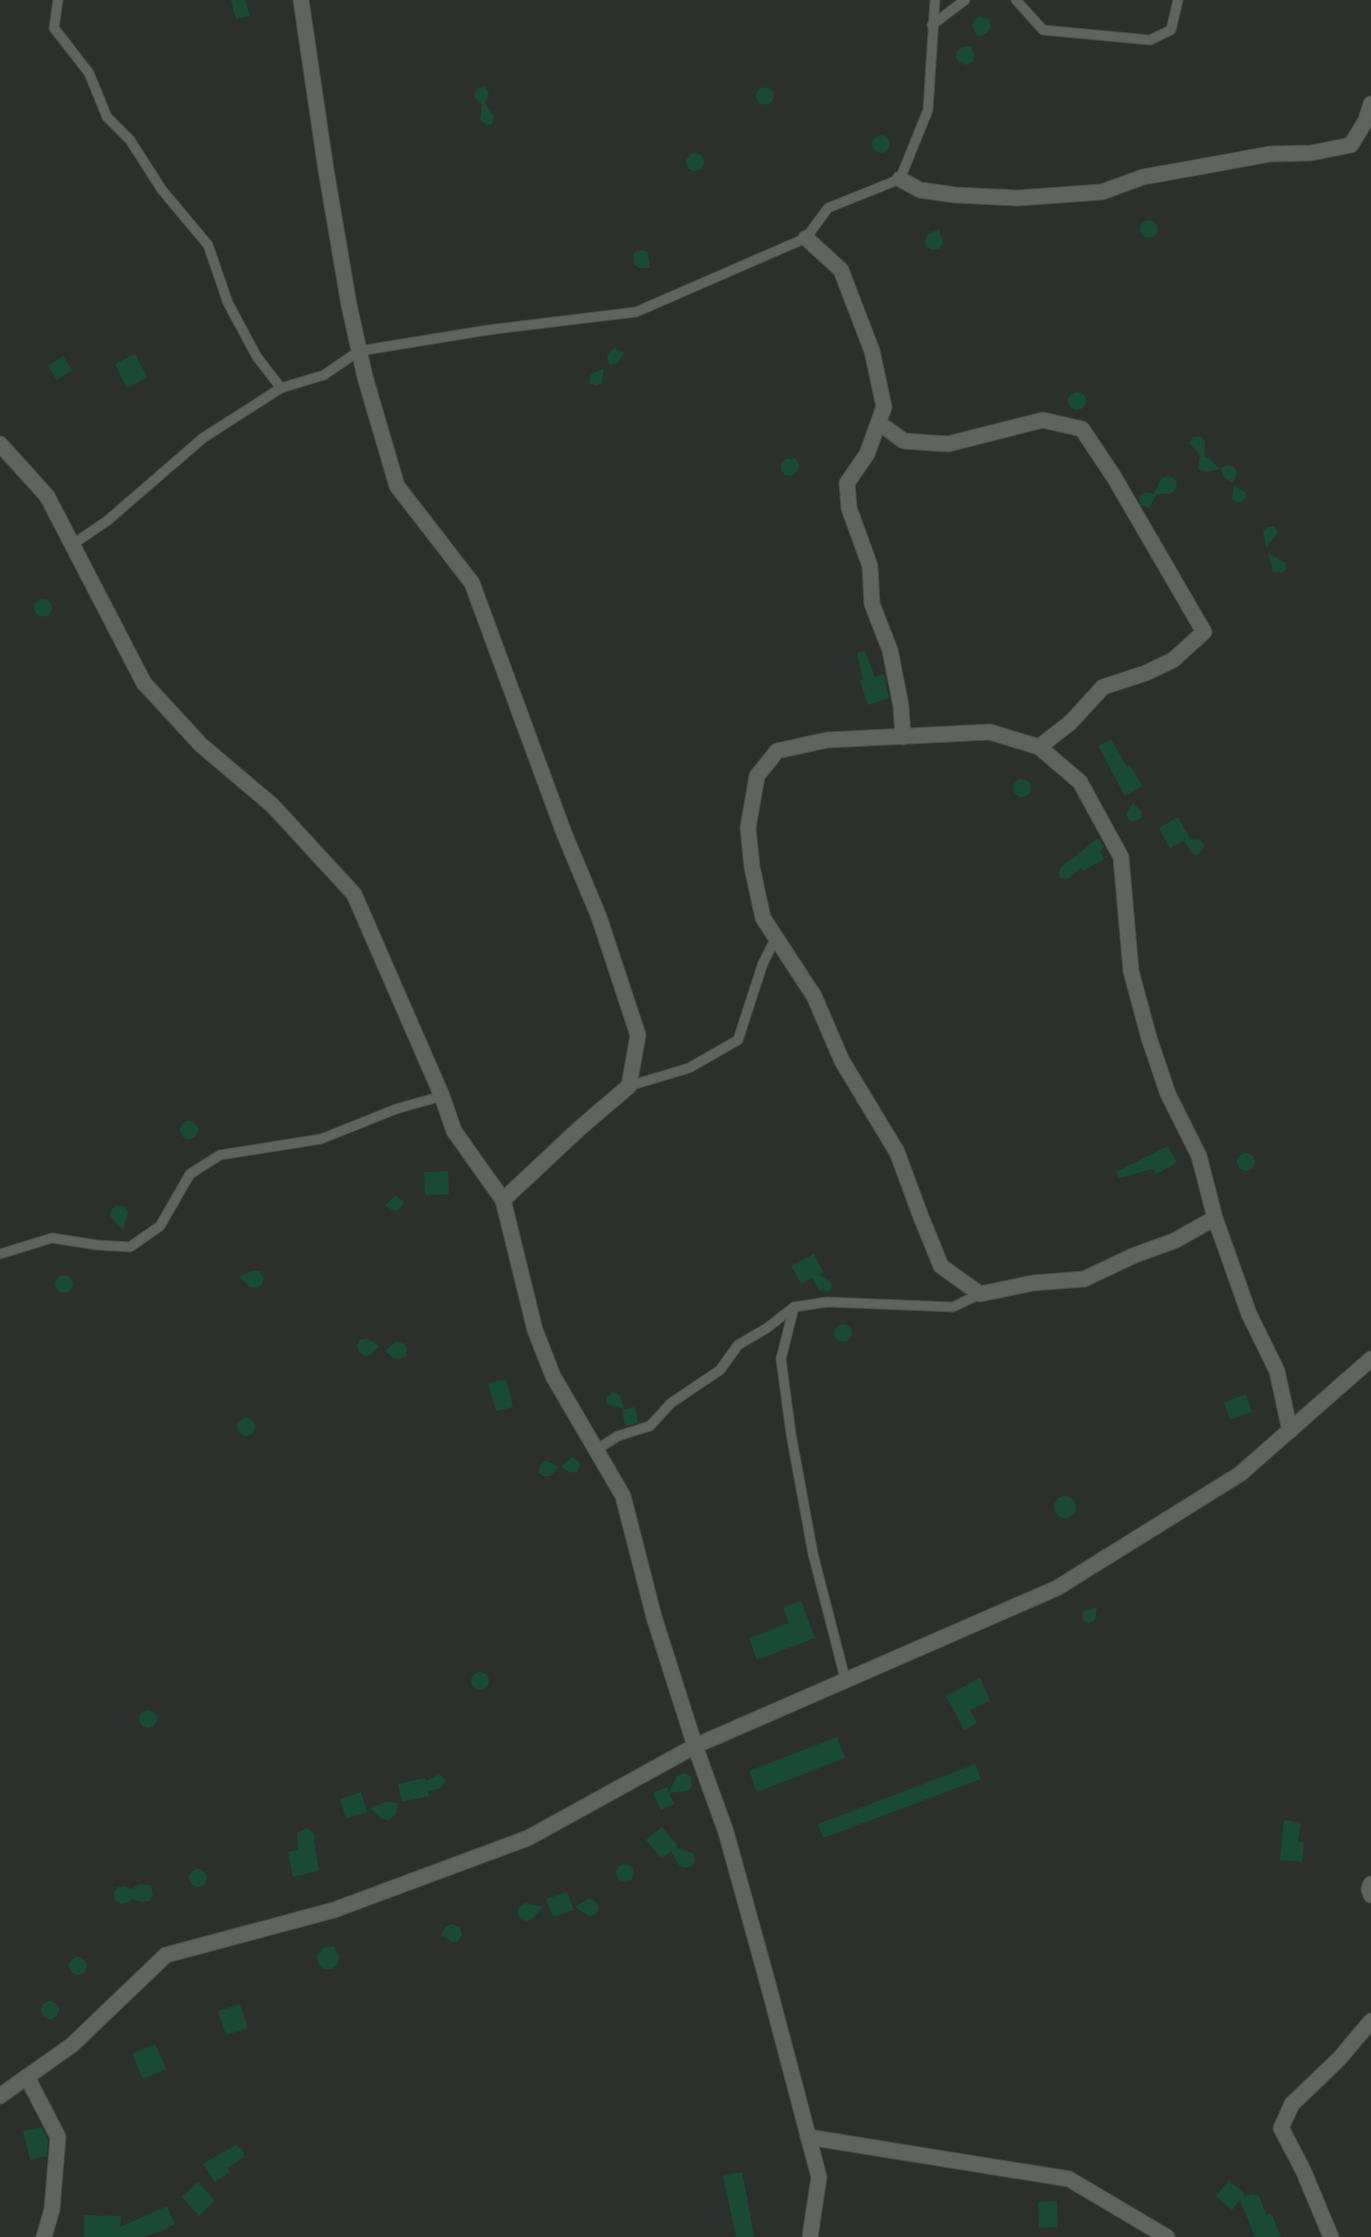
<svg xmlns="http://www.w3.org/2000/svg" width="1371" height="2237" font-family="Lato,sans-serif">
<rect width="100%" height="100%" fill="#2c302d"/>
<g fill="#184a34">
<polygon points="231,0 245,0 250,16 236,19"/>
<polygon points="979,16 989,20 991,27 987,33 977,37 972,24"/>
<polygon points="971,46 974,54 973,61 967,65 960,63 956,58 957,51 962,47"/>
<circle cx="765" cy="96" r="9"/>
<polygon points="485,87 489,93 485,103 494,116 492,124 487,125 480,121 482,104 475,98 474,94 478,88"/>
<circle cx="881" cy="144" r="9"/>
<circle cx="695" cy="162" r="9"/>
<circle cx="1149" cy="229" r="9"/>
<polygon points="939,229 943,243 939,249 932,250 926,247 925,240 928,234"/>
<polygon points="638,250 646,251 648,253 650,268 639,268 634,264 633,254"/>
<polygon points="614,348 624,353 618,363 609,365 607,355"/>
<polygon points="135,354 147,377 127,388 115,364"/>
<polygon points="63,356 72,370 57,380 48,366"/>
<polygon points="604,368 602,383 596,386 589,383 591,374"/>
<circle cx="1077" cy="401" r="9"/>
<polygon points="1201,436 1205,441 1204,456 1210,459 1220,469 1206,472 1198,469 1200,455 1189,443 1193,437"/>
<polygon points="795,458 799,465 797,472 791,476 785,475 781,470 781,463 787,459"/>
<polygon points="1229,465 1234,467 1237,473 1233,483 1224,477 1220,468"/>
<polygon points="1166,476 1170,476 1176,481 1177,484 1175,491 1169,494 1157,494 1149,508 1141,505 1139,501 1140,495 1146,492 1154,494 1160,480"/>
<polygon points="1234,485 1245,492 1247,496 1242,502 1236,502 1232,500"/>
<polygon points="1274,526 1278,533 1266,547 1263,532 1267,527"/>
<polygon points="1268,552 1285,563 1286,569 1282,573 1273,572"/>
<circle cx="43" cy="608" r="9"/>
<polygon points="865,651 875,677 884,674 889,698 868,705 860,681 863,680 857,653"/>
<polygon points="1111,739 1127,767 1130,765 1142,786 1125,796 1098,746"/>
<circle cx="1022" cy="788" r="9"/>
<polygon points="1133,803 1142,812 1141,818 1134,822 1129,820 1126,814"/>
<polygon points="1178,817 1190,838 1188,839 1200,840 1203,843 1204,847 1200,853 1195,855 1191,852 1184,841 1170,848 1159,828"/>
<polygon points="1098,838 1104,847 1100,851 1104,859 1083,871 1081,868 1069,878 1060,878 1059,872 1061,867"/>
<circle cx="189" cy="1130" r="9"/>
<polygon points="1168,1146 1177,1163 1156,1174 1153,1169 1119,1178 1116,1172"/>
<circle cx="1246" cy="1162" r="9"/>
<polygon points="448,1171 449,1194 425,1195 424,1172"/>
<polygon points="395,1195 404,1202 401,1208 395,1211 385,1206"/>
<polygon points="117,1205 124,1206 128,1212 123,1230 110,1216 111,1210"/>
<polygon points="814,1254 823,1272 819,1274 831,1282 832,1287 828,1292 819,1290 812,1278 801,1284 791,1266"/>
<polygon points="252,1271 259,1271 264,1278 262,1284 257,1288 250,1287 239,1277"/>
<circle cx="64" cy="1284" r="9"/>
<circle cx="843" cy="1333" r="9"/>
<polygon points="367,1338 379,1346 371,1355 365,1356 359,1352 357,1346 360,1340"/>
<polygon points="396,1341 403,1343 407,1348 406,1356 400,1359 394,1358 385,1351"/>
<polygon points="506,1379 513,1407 496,1411 488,1383"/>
<polygon points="613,1392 617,1393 620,1396 624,1409 607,1404 607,1397"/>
<polygon points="1246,1394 1252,1412 1230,1420 1224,1402"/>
<polygon points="635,1407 638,1423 625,1426 622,1410"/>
<circle cx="246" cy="1427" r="9"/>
<polygon points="573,1457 580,1463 578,1472 570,1473 561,1466"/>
<polygon points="545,1461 549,1462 559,1467 550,1476 543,1476 538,1472 540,1466"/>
<circle cx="1065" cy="1507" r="11"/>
<polygon points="801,1601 815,1638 757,1660 749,1638 789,1623 783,1607"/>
<polygon points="1097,1607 1095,1620 1089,1623 1084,1621 1082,1616 1084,1611"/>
<circle cx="480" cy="1681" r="9"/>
<polygon points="980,1678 990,1701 970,1710 977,1723 964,1730 946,1696"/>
<circle cx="148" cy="1719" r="9"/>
<polygon points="837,1737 845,1758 757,1792 749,1771"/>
<polygon points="975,1764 981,1779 823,1838 818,1824"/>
<polygon points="684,1773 691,1776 692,1787 687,1791 669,1793 674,1804 661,1810 653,1793 667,1787 669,1792 677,1776"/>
<polygon points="439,1774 446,1780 441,1788 428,1791 429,1796 402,1802 398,1784 425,1778 426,1781"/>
<polygon points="361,1792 367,1812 346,1819 340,1799"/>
<polygon points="386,1802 398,1803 396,1814 389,1820 382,1819 370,1808"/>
<polygon points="1284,1820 1301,1823 1298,1842 1304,1842 1302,1862 1280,1860"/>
<polygon points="662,1827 678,1846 676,1848 693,1853 695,1860 692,1866 685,1868 679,1865 671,1851 662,1859 646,1840"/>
<polygon points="307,1828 313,1832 315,1836 314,1841 319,1871 293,1877 288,1852 298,1850 297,1833"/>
<circle cx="625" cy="1873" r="9"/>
<circle cx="198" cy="1878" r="9"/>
<polygon points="141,1884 149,1885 152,1888 153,1895 149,1901 142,1902 133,1899 128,1903 121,1904 115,1900 114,1893 118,1887 125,1886 131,1889"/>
<polygon points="567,1892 574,1910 553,1917 546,1899"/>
<polygon points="590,1898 596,1902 599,1909 595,1915 589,1916 575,1907"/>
<polygon points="526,1903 543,1907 532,1919 526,1921 520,1919 517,1912 520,1906"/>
<polygon points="452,1924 460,1927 462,1935 458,1941 452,1942 441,1935 446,1927"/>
<polygon points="334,1946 339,1956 338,1964 331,1969 323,1969 318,1963 317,1955 323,1948"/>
<circle cx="78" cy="1966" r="9"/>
<circle cx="50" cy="2010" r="9"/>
<polygon points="240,2004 248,2028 226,2035 218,2011"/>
<polygon points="155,2044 166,2069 143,2079 132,2054"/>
<polygon points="42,2127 48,2140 47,2156 30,2160 23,2131"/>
<polygon points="235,2145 244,2151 243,2158 227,2168 230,2172 215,2182 203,2164"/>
<polygon points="742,2172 747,2197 754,2237 736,2237 723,2176"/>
<polygon points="1229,2180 1245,2194 1243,2197 1253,2194 1259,2196 1266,2215 1271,2213 1281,2237 1255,2237 1240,2200 1232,2210 1216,2196"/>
<polygon points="198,2182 215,2201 199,2216 182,2197"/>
<polygon points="1057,2201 1058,2227 1039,2228 1038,2202"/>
<polygon points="167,2206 175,2224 159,2232 142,2237 84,2237 84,2215 121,2216 120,2227"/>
</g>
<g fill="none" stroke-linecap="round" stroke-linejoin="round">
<defs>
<g id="lane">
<polyline points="58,0 54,28 89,73 107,117 130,140 162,190 208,245 228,303 257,357 281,388"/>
<polyline points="1016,0 1043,30 1150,40 1171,30 1178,0"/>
<polyline points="932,25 965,0"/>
<polyline points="73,544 107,521 203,438 281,388 324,375 359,351 488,330 636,312 806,238 828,208 900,179 928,110 935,0"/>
<polyline points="629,1086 689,1068 738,1040 763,963 776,938"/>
<polyline points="0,1254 52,1238 97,1245 130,1247 160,1226 190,1174 220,1155 321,1139 396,1109 442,1096"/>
<polyline points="794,1307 781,1359 791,1434 813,1554 846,1682"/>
<polyline points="596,1450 618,1436 650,1426 671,1403 720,1370 738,1345 767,1328 794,1307 827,1302 953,1307 980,1294"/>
</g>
<g id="street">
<polyline points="301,0 326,170 349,305 365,377 397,486 472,583 564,833 599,917 638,1035 629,1086 580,1128 503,1200"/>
<polyline points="900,179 920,190 955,195 1018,198 1102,192 1143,177 1221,163 1270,154 1311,153 1351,145 1366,120 1371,104"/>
<polyline points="806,238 841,270 872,351 884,407 867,454 847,483 849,508 870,566 872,604 890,650 901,706 903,737"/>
<polyline points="879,423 904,441 948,444 1043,420 1082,429 1114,477 1204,632 1173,660 1146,673 1103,687 1071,722 1039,747"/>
<polyline points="0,444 47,496 144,683 201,745 272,805 354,894 442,1096 454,1131 503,1200 535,1330 553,1376 623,1496 654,1617 695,1746 726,1832 768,1984 819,2177 810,2237"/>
<polyline points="1215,1218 1174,1241 1135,1255 1084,1279 1033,1283 980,1294 941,1266 921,1217 897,1152 842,1061 814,996 763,918 752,867 748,828 757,776 777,751 827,740 990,732 1039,747 1080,782 1121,857 1131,971 1149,1038 1168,1094 1199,1156 1215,1218 1249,1314 1277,1371 1290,1431"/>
<polyline points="1371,1884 1369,1889 1371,1895"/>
<polyline points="27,2077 58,2137 52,2209 44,2237"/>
<polyline points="0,2096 72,2045 166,1955 334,1910 528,1838 695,1746 1057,1588 1240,1474 1371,1359"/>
<polyline points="808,2137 1069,2179 1167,2237"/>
<polyline points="1331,2237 1303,2170 1281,2128 1292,2104 1339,2059 1371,2021"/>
</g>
</defs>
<use href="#lane" stroke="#4a4e4c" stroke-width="11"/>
<use href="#street" stroke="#4a4e4c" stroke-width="17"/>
<use href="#lane" stroke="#5f6461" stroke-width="9"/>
<use href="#street" stroke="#5f6461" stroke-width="15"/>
</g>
</svg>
